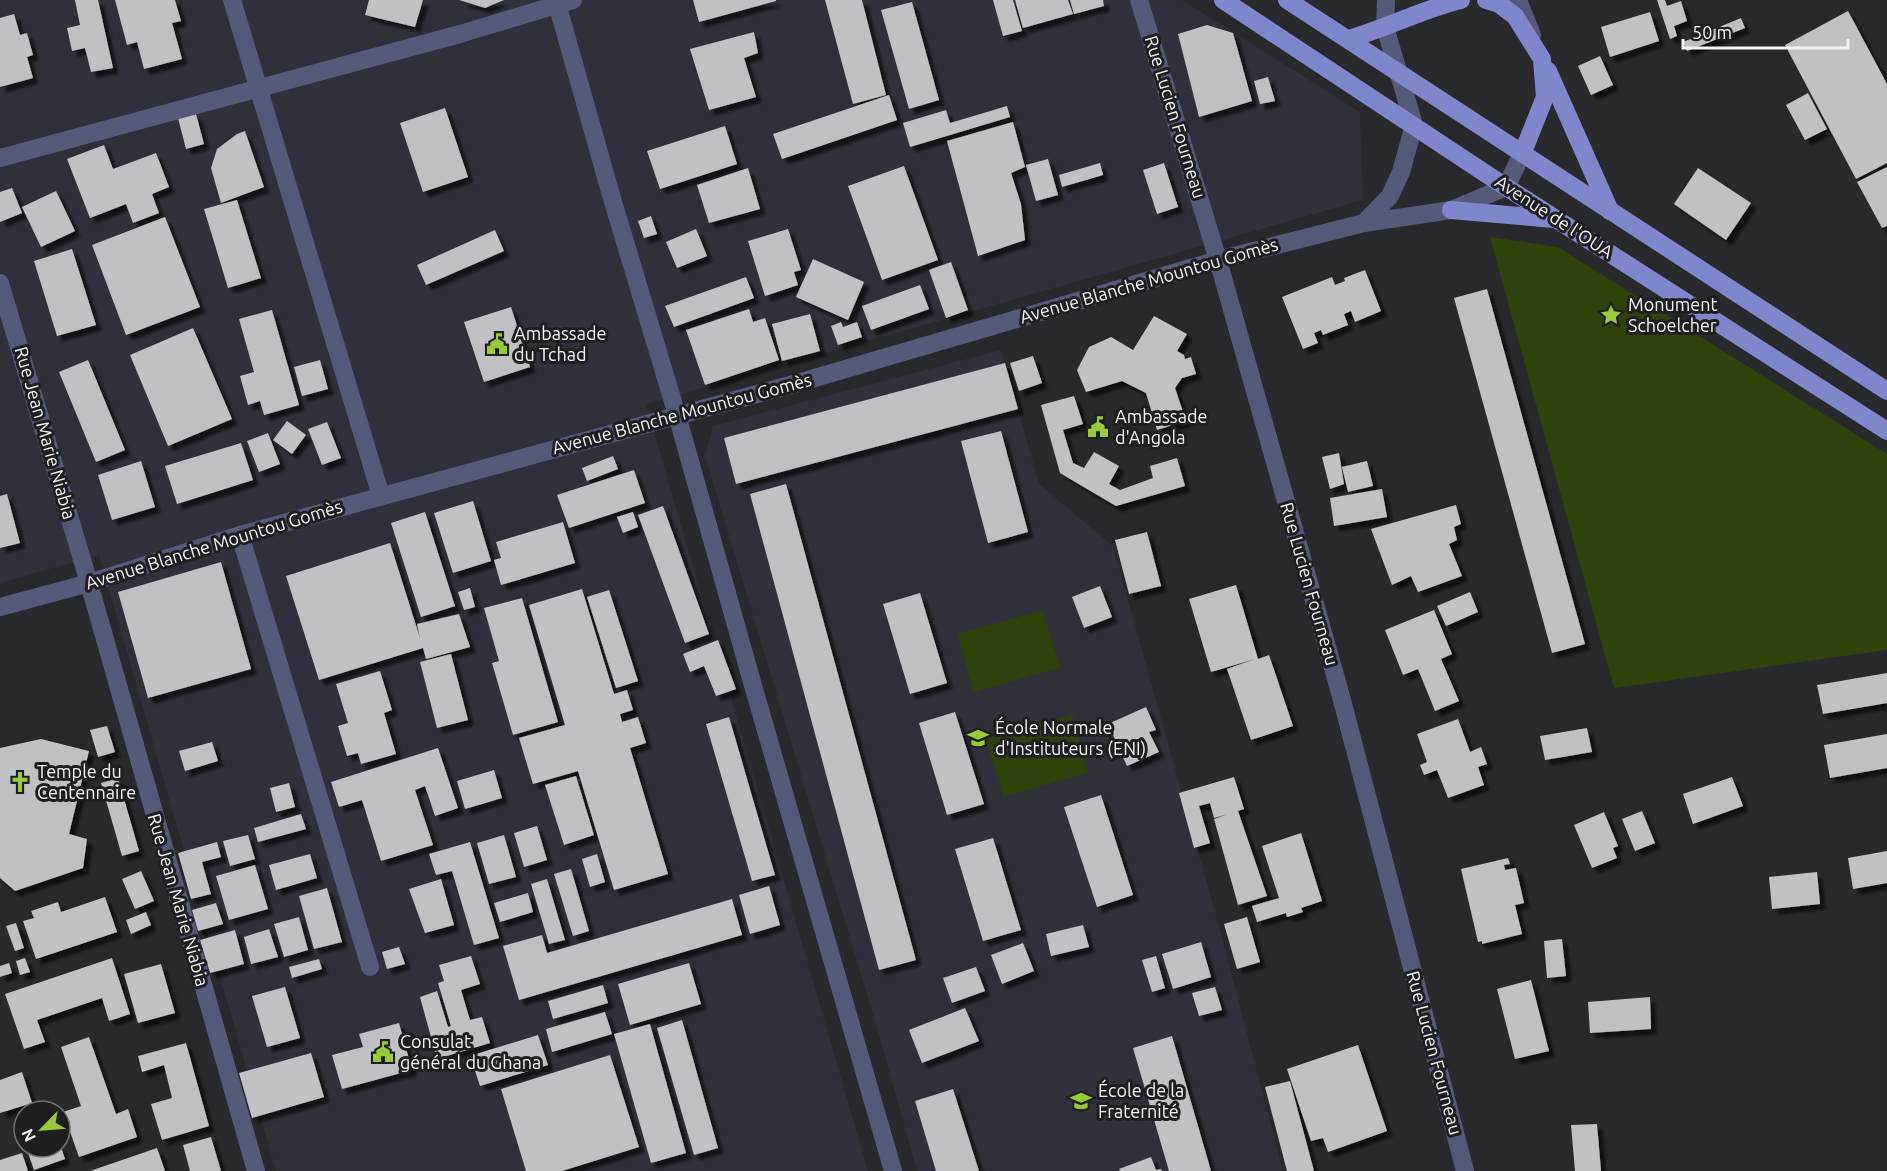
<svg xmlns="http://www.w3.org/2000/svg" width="1887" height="1171" font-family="Ubuntu,sans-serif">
<defs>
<filter id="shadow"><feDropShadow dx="5.5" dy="5.5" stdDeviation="1.5" flood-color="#0009"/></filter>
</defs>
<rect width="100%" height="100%" fill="#28292c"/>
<g fill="#2f3039">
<polygon points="0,0 1182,0 1360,112 1363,200 646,404 868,1171 276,1171 99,555 0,583"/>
<polygon points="1001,350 1039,484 1113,546 1220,930 1283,1171 917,1171 878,1031 705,456 713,426"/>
</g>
<g fill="#2f420c">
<polygon points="1490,237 1558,247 1887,454 1887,650 1614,688"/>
<polygon points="1043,610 1060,668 974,692 957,634"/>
<polygon points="1072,714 1089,773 1003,797 986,739"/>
</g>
<g fill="#c1c1c5" filter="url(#shadow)">
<polygon points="75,0 98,0 113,68 91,72 85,48 72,51 67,28 80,25"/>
<polygon points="115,0 175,0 181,21 172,23 182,59 144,69 137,42 127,45"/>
<polygon points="369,0 423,0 415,27 365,15"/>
<polygon points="459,0 504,0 485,8"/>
<polygon points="693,0 776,0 776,1 699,22"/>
<polygon points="825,0 862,0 886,95 853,104"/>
<polygon points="993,0 1013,0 1022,31 1003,36"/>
<polygon points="1015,0 1068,0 1073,14 1023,28"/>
<polygon points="1070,0 1103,0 1104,6 1074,14"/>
<polygon points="1657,0 1665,0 1667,6 1681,1 1687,21 1674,26 1677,36 1670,39"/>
<polygon points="912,2 939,100 909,109 881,10"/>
<polygon points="1848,11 1887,84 1887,163 1856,179 1785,45"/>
<polygon points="1650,12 1659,41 1610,57 1601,27"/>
<polygon points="14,14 20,35 27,33 33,55 27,57 33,78 0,87 0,18"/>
<polygon points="1741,18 1745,28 1687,51 1683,42"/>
<polygon points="1207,25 1233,33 1252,101 1199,117 1178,34"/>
<polygon points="754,32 758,53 744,58 756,97 709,110 690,49"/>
<polygon points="1600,56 1613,85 1591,95 1578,66"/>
<polygon points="1268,77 1275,101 1260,104 1254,81"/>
<polygon points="1808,93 1827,129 1805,140 1786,105"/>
<polygon points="889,95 897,120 782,159 773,134"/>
<polygon points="1007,106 1010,117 910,147 903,123 946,110 950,123"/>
<polygon points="445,108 468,177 423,192 400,123"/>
<polygon points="196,114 204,144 186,149 178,118"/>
<polygon points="1013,122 1025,167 1011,173 1021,204 1025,240 978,256 947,141"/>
<polygon points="725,126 737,164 660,189 647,151"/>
<polygon points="245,131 264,187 221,203 211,168 217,149 237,134"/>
<polygon points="104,145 113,169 156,153 169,187 152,194 159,213 133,223 126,204 90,218 67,159"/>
<polygon points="1048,159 1058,195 1036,201 1026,165"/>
<polygon points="1100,163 1103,175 1062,187 1059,175"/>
<polygon points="1164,163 1178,207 1157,214 1143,170"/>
<polygon points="904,166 938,260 882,280 848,186"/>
<polygon points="1887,167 1887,226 1882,228 1857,182"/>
<polygon points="748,168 760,209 709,223 697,185"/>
<polygon points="1698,168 1751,203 1726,240 1674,204"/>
<polygon points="12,188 22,213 0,222 0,192"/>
<polygon points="56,191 75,231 41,247 22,207"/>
<polygon points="237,200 261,278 228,288 204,209"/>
<polygon points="651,216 657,234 644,238 638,221"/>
<polygon points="165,217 200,307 126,335 92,245"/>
<polygon points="696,229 707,256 677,268 666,242"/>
<polygon points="788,229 801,270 794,272 798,285 765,296 748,241"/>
<polygon points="495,230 504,251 426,285 417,265"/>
<polygon points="72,249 96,325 57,336 34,261"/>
<polygon points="813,259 864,282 848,320 796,297"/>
<polygon points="951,262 968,310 946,318 929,270"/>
<polygon points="1365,270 1381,311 1355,322 1351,311 1344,314 1348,325 1323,335 1321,330 1314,333 1318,343 1303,349 1282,297 1332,277 1335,285 1345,281 1344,278"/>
<polygon points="746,277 754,298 674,327 665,306"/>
<polygon points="920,285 929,309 871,330 862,306"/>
<polygon points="1487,289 1585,644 1552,653 1454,298"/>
<polygon points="511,307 530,367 484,382 464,322"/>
<polygon points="749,309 753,322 765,318 779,360 705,385 686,330"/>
<polygon points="272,310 299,405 264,415 260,401 248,405 240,376 254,372 239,319"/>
<polygon points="810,314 820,351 782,361 772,324"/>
<polygon points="1154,316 1187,334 1177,351 1184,355 1185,359 1191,357 1196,374 1182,378 1175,388 1186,421 1157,430 1146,393 1122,381 1086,392 1077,370 1089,347 1111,337 1133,350"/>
<polygon points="841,322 843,327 857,322 862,337 838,345 831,326"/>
<polygon points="193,328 232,419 168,446 130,355"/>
<polygon points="1033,356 1042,383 1019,391 1010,363"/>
<polygon points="88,360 125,450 96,462 59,372"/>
<polygon points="320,360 328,389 302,396 294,367"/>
<polygon points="1005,363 1018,409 736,484 724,438"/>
<polygon points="1074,396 1083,424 1063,430 1073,463 1084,468 1094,452 1119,466 1109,484 1120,490 1153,478 1150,466 1177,458 1185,486 1116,506 1060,473 1041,405"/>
<polygon points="287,421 306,435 292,454 273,440"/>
<polygon points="327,422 341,458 322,465 308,429"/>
<polygon points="1001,431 1028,532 988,543 961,441"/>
<polygon points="268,433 280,464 259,472 247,441"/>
<polygon points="241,443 253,480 177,504 165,466"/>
<polygon points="1339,453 1344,484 1330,489 1322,457"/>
<polygon points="613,456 618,469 587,481 582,468"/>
<polygon points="141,461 155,507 112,520 98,475"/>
<polygon points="1367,461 1373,486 1348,492 1342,467"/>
<polygon points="634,470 645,503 569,528 557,495"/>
<polygon points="786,484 916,960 879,970 750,494"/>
<polygon points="1382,489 1387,517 1334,526 1330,498"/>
<polygon points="7,494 20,543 0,548 0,496"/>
<polygon points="473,501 491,561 453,573 434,513"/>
<polygon points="1456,505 1461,524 1454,527 1457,540 1449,544 1462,576 1418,592 1411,576 1392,585 1371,529"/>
<polygon points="663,506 709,634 685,643 638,515"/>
<polygon points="425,512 455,606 421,617 391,523"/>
<polygon points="633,512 638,527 623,533 617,517"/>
<polygon points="563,522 575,563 501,585 494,560 501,558 496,542"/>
<polygon points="1147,532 1161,586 1129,594 1115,540"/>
<polygon points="390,543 420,638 417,624 459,614 470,647 426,659 423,648 319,680 286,576"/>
<polygon points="221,562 251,669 148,698 118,592"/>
<polygon points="1236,585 1258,659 1269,655 1293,726 1251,740 1227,669 1255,659 1211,672 1189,599"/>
<polygon points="1100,586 1112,617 1084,628 1072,597"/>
<polygon points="470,588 475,607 464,610 458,592"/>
<polygon points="582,589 614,694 627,690 633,710 620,714 622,722 638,717 646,743 630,748 668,874 614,890 578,771 533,784 519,738 565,725 529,605"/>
<polygon points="609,590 638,681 616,688 587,597"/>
<polygon points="1470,592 1478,612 1446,626 1437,606"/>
<polygon points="920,593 947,683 910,694 883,604"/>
<polygon points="522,598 558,722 513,735 492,663 499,661 484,608"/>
<polygon points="1434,610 1452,654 1441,659 1459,701 1435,711 1418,669 1403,675 1385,630"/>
<polygon points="718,640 736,689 716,696 704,666 690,672 683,654"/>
<polygon points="451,654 468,720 437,728 420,662"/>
<polygon points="380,671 392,710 384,713 396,754 361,764 358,753 347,756 338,726 348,723 336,684"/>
<polygon points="1887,673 1887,703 1823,714 1817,685"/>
<polygon points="1146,707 1156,730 1149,732 1159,752 1127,766 1108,724"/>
<polygon points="955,712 984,804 947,815 919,723"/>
<polygon points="729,717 775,875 752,881 706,724"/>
<polygon points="1458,719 1470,752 1481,747 1487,764 1478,767 1484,785 1448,798 1437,770 1424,775 1420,765 1427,762 1417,734"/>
<polygon points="107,726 115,752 98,757 90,730"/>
<polygon points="1587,728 1592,752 1545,760 1540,736"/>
<polygon points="1887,734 1887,768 1830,778 1824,745"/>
<polygon points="41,739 89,751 69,834 87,839 83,868 15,891 0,878 0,748"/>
<polygon points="212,742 218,761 185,771 179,751"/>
<polygon points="438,748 458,808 435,816 425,786 415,790 433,845 381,861 362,800 339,807 331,782"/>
<polygon points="494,770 502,798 465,809 457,781"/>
<polygon points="576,776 594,835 564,845 545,785"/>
<polygon points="1234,777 1244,809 1238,811 1267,896 1238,905 1214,819 1228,814 1214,818 1210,803 1199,806 1210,843 1194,848 1179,793"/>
<polygon points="1732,777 1743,806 1693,824 1683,794"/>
<polygon points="118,778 139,851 122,856 101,783"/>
<polygon points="289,783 295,807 276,812 270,788"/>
<polygon points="1101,795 1133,895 1097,907 1064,807"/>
<polygon points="1642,811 1655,843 1635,851 1622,819"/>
<polygon points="1604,812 1618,846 1613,848 1617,858 1592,868 1574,825"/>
<polygon points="301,814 306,829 258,842 254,828"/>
<polygon points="537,826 547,860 524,867 514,833"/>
<polygon points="1301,833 1322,901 1301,908 1303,912 1287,917 1286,913 1257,922 1252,906 1279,898 1262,846"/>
<polygon points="248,835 255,859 230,866 223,841"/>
<polygon points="504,835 516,877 489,884 477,843"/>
<polygon points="993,838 1021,930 983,941 955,849"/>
<polygon points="217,842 221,857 202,862 211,894 191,899 178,853"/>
<polygon points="470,842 499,938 474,945 452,871 436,875 429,854"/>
<polygon points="1887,851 1887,883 1853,889 1848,858"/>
<polygon points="310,854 317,878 276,890 269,865"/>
<polygon points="597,854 605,882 590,887 582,859"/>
<polygon points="1508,858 1510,864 1504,865 1505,870 1516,868 1524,903 1515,905 1522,934 1482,944 1482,941 1478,942 1461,869"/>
<polygon points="255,865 268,909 229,920 216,876"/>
<polygon points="571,869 589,931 573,936 554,874"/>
<polygon points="141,871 154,901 135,909 122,879"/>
<polygon points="1817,872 1820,904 1772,909 1769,877"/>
<polygon points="441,879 454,925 425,933 409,889"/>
<polygon points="547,879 565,940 549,944 531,884"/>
<polygon points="769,886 780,925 750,934 739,895"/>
<polygon points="327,888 342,942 314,949 299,896"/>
<polygon points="528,893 533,912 500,922 494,903"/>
<polygon points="105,897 117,932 36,959 23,921 34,918 31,911 58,902 61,912"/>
<polygon points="732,899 742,935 519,1000 503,946 542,935 547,953"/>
<polygon points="216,903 223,924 198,931 192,910"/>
<polygon points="146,912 151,925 131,934 126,920"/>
<polygon points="299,917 308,950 284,957 274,924"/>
<polygon points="1247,917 1260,962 1237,969 1224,924"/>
<polygon points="16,923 24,948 15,951 6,926"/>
<polygon points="1083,925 1089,947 1051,956 1046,934"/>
<polygon points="269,929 278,957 251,964 244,937"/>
<polygon points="235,930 244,964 210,973 200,940"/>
<polygon points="1562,939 1566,976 1547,978 1544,941"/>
<polygon points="1201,942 1211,977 1173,989 1162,954"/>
<polygon points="1023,943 1034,971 1002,984 991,955"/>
<polygon points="399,947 405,964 387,969 382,952"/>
<polygon points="471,956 480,984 461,990 470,1020 482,1017 490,1043 437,1059 420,997 437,991 448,1027 451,1026 438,983 444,981 439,965"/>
<polygon points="1156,956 1165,988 1152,992 1142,960"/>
<polygon points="25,958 30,972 20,975 16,961"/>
<polygon points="112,958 130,1014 109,1021 102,998 37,1020 45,1042 24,1049 5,994"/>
<polygon points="319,959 322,969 292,978 289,967"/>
<polygon points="9,963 12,973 0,977 0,966"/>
<polygon points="689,963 701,1004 630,1025 618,984"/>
<polygon points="161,964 175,1013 138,1023 124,974"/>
<polygon points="976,967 985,991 952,1003 943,978"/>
<polygon points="1531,980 1549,1051 1515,1059 1497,989"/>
<polygon points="603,985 608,1003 553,1019 548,1001"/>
<polygon points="285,987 300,1038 267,1047 252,996"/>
<polygon points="1215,987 1222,1010 1199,1016 1192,993"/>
<polygon points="1650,997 1651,1029 1590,1033 1588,1002"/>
<polygon points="965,1008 979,1041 922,1063 909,1030"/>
<polygon points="605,1012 612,1034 552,1052 546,1029"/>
<polygon points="682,1020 718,1148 694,1155 657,1028"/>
<polygon points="399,1023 412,1070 342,1089 332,1055 363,1047 359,1034"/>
<polygon points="650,1024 686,1153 651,1163 614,1034"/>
<polygon points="538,1035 548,1065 480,1086 470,1056"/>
<polygon points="1172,1036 1211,1171 1169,1171 1133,1048"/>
<polygon points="89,1037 116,1114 128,1109 137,1137 79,1157 63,1112 81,1106 61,1047"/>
<polygon points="186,1043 209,1126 162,1140 151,1104 172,1098 164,1065 142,1072 138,1056"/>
<polygon points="1358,1045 1387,1131 1328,1152 1323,1138 1311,1141 1287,1069"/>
<polygon points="311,1053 324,1097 252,1118 239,1073"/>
<polygon points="610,1055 639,1147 562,1171 526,1171 501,1089"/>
<polygon points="22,1072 32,1103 0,1113 0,1080"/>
<polygon points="1290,1081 1314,1171 1287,1171 1265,1087"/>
<polygon points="953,1089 979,1171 936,1171 915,1101"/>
<polygon points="1597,1124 1601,1171 1575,1171 1571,1125"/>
<polygon points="211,1137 221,1171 190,1171 183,1145"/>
<polygon points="26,1147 61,1147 65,1159 34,1170"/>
<polygon points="157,1148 165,1171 90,1171"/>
<polygon points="22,1153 28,1171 0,1171 0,1160"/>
<polygon points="1151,1157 1156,1170 1161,1169 1162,1171 1120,1171 1119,1169"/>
</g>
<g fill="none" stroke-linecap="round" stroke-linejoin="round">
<g stroke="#55597a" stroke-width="18">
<polyline points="232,0 381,496"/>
<polyline points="556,0 611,195 677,415 752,682 893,1171"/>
<polyline points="1139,0 1218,260 1342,700 1465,1171"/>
<polyline points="1518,0 1532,35"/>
<polyline points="0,158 460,34 573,0"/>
<polyline points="1364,223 1390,196 1401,172 1414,125 1385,27 1386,0"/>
<polyline points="0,283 89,583 256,1171"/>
<polyline points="240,535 370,967"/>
<polyline points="0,607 89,583 240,535 801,382 1218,260 1364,223 1451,210 1506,187 1523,152"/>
</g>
<g stroke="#8086cb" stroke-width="18">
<polyline points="1223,0 1506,187 1887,431"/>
<polyline points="1287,0 1887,391"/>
<polyline points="1486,0 1499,4 1515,16 1542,59 1545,97 1523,152"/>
<path d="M1349,39c38,-11 74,-30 112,-39"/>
<polyline points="1548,71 1610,211"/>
<polyline points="1451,210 1554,219"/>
</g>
</g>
<defs>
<symbol id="sight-bare" viewBox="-9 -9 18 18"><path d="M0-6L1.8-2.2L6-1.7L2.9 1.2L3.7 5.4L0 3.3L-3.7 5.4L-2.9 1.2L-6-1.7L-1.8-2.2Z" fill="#98cb37" stroke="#1f1f22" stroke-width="2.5" paint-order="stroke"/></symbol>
<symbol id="civic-bare" viewBox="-9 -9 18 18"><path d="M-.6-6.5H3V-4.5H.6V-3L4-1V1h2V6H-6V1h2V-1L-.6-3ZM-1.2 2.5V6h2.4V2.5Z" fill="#98cb37" stroke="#1f1f22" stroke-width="2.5" paint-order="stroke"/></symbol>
<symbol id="school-bare" viewBox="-9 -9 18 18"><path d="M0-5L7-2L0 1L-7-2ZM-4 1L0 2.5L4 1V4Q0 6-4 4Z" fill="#98cb37" stroke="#1f1f22" stroke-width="2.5" paint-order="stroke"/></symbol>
<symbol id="church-bare" viewBox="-9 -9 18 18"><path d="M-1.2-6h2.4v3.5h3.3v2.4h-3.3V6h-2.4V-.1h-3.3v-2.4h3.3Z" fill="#98cb37" stroke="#1f1f22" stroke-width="2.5" paint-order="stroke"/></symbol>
</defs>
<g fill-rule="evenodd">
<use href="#sight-bare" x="1596" y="300" width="30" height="30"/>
<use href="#civic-bare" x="482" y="329" width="30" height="30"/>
<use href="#civic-bare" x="1083" y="412" width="30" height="30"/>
<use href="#school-bare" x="963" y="723" width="30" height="30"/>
<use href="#church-bare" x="5" y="767" width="30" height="30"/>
<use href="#civic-bare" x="368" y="1037" width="30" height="30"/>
<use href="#school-bare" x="1066" y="1086" width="30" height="30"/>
</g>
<g text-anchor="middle" stroke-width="6" stroke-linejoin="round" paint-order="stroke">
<g font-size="18" fill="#f4f4f6" stroke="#1f1f22">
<text transform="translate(1175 117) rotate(73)" y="6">Rue Lucien Fourneau</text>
<text transform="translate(1554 217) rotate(33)" y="6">Avenue de l'OUA</text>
<text transform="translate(1149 281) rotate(-16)" y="6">Avenue Blanche Mountou Gomès</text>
<text transform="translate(682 414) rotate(-15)" y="6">Avenue Blanche Mountou Gomès</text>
<text transform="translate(45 433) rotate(74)" y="6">Rue Jean Marie Niabia</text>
<text transform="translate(214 545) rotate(-17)" y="6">Avenue Blanche Mountou Gomès</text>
<text transform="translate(1309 584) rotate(74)" y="6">Rue Lucien Fourneau</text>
<text transform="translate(178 900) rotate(74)" y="6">Rue Jean Marie Niabia</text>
<text transform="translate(1434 1053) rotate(75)" y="6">Rue Lucien Fourneau</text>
</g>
<g font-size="18" fill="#f4f4f6" stroke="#1f1f22" text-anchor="start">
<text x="1628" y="311">Monument<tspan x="1628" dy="21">Schoelcher</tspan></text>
<text x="514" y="340">Ambassade<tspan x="514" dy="21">du Tchad</tspan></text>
<text x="1115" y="423">Ambassade<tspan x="1115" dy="21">d'Angola</tspan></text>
<text x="995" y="734">École Normale<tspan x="995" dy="21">d'Instituteurs (ENI)</tspan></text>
<text x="37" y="778">Temple du<tspan x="37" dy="21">Centennaire</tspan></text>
<text x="400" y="1048">Consulat<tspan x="400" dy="21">général du Ghana</tspan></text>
<text x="1098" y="1097">École de la<tspan x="1098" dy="21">Fraternité</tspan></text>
</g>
</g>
<g transform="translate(42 1129) rotate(245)"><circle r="28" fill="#1f1f22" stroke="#747477" stroke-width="1.5"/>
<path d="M0-4.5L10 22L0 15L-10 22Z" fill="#98cb37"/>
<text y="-9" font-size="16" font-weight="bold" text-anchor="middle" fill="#f4f4f6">N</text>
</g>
<path d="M1683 39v9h165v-9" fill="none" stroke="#f4f4f6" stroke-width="3"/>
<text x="1692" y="39" font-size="18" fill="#f4f4f6" stroke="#1f1f22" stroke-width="4.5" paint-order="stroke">50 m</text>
</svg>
